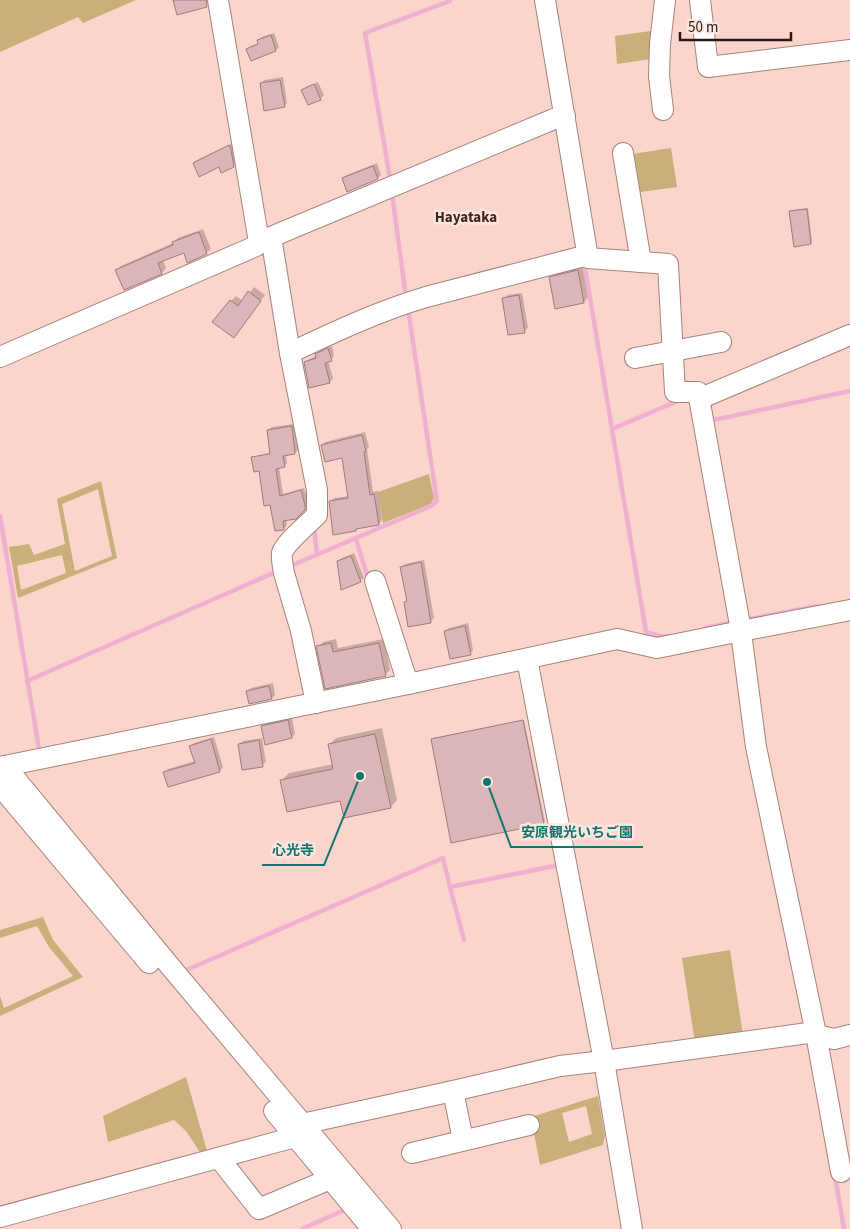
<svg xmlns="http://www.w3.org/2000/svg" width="850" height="1229" font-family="'Source Sans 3','Noto Sans JP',sans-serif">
<rect width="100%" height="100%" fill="#fbd5cb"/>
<g fill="#c9af79" fill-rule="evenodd">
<polygon points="0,0 136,0 83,23 78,17 0,52"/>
<polygon points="658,30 658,58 617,64 615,36"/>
<polygon points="671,148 677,187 633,193 626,155"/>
<polygon points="429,474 434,498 431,504 383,523 378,492"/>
<path d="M101,481l16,77 -99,40 -9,-51 20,-3 5,11 31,-11 -8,-45zM98,489l14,67 -37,15 -13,-67zM62,555l4,18 -45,17 -4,-24z"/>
<polygon points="43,917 53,940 83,977 0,1016 0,996 4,1008 73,976 49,947 37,926 0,938 0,930"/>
<polygon points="730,950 743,1035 695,1043 682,958"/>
<polygon points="186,1077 207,1151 200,1152 186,1131 174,1120 108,1142 103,1116"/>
<path d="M598,1096l7,40 -2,9 -63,20 -9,-48zM586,1106l6,28 -23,8 -7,-29z"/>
</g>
<g fill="#0003">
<polygon points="274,33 279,47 276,50 248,49 251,46 259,43 258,41 262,37"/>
<polygon points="283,77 287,103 284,106 261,84 264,80"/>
<polygon points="318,82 324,95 320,99 303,90 306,87"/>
<polygon points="233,143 237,162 233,165 219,166 194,163 197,160"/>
<polygon points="377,163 381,175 378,178 343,178 347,175"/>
<polygon points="808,208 812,242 811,243 790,212 792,210"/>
<polygon points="203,229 211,249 206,253 184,251 163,260 166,268 162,273 124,289 116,270 121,266 173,243 178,238"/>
<polygon points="583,265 589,296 584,302 551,278 556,272"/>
<polygon points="254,287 265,295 239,331 234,336 231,301 236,296 243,301"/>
<polygon points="522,293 528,328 524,331 504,299 507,295"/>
<polygon points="332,346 334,356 328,361 333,378 330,382 310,387 305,362 309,359 317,356 316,355 320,351"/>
<polygon points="294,424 298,450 295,453 286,454 287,463 284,466 279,467 283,494 304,488 308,501 308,505 295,517 286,519 287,525 284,529 271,504 260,470 253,458 255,456 255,458 277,454 276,452 255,456 271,452 268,430 272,427"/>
<polygon points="365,432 369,447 367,449 373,492 378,491 382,520 379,524 358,527 355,530 330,502 334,498 349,496 343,456 322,446 325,442"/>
<polygon points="354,553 364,578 360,581 338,561 342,558"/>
<polygon points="424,560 434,618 430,622 406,602 408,600 401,567 405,564"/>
<polygon points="468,623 473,650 470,654 445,631 449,628"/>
<polygon points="336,639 338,648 384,639 390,670 385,675 318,647 323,642"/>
<polygon points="273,683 275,695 272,698 247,691 251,688"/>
<polygon points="292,718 295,734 292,737 266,743 262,726 266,723"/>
<polygon points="524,720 545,822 543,823 432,740 433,738"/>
<polygon points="382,728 397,800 391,807 282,780 289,773 334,764 329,745 336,738"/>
<polygon points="214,737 223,767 220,771 169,786 165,773 168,769 195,761 191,746 194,743"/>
<polygon points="262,738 266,762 262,765 240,744 243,741"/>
</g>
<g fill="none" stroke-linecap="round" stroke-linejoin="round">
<g stroke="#f1b0d2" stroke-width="4.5">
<polyline points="390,178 365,33 450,1 450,0"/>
<polyline points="392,194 406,297"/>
<polyline points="584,262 646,632 664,637 668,636"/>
<polyline points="709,421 850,391"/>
<polyline points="612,429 680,400"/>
<polyline points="0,516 39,749"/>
<polyline points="314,526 317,555"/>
<polyline points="356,539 368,579"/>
<polyline points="288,567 431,506 437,501 408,309"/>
<polyline points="744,620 818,606"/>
<polyline points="705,628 734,622"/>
<polyline points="27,681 278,571"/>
<polyline points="450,887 464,940"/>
<polyline points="182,972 443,858 450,887 560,865"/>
<polyline points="835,1176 844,1229"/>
<polyline points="302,1229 344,1210"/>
</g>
</g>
<g fill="#dcb5b9" stroke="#9f7b7f">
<polygon points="173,0 206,0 207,7 177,15"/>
<polygon points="271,35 276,51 251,61 246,49 258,44 257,40"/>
<polygon points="280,80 285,107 264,111 260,83"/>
<polygon points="314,84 321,100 308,105 301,90"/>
<polygon points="229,145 231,150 234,167 221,173 219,167 199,177 193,163"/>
<polygon points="373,166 378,179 347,192 342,178"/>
<polygon points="807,209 811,244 794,247 789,211"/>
<polygon points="199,232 207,254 187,263 184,253 158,263 162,274 124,290 115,270 173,245 172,242"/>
<polygon points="578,270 584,303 555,309 549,277"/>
<polygon points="248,291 261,301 234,338 212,322 230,300 238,306"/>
<polygon points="519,295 525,333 508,335 502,298"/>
<polygon points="328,348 332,361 325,363 330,383 309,388 304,362 316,358 315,354"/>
<polygon points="292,426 295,454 283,456 285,467 276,469 280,496 301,490 305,505 305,510 296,519 283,521 284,530 275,531 270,505 264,506 259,471 254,472 251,457 270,454 267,430"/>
<polygon points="362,435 366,452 364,452 370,495 374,494 379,525 356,529 356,531 333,535 329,501 348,498 342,458 325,462 321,445"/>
<polygon points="351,556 361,582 341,590 337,561"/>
<polygon points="421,562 431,623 408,627 404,602 407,601 400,567"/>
<polygon points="465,626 471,655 450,659 444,631"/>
<polygon points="331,643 333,652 379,643 386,676 325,689 316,646"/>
<polygon points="269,686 272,699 249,704 246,691"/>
<polygon points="288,720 292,738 265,745 261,726"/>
<polygon points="523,720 544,824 451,843 431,739"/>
<polygon points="375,734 391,808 344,818 340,801 287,812 280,780 333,769 328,744"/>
<polygon points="211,739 220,772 168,787 163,772 195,763 189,746"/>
<polygon points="259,740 263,767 242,770 238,744"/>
</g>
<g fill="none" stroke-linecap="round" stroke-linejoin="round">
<defs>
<g id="minor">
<polyline points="218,0 259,242"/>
<polyline points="545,0 588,258 668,264 675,392 698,392 740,625 756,747 816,1034 841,1172"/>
<polyline points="700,0 708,67 850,50"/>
<polyline points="663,110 659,76 660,44 665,0"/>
<polyline points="623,153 641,262"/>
<path d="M271,237l19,116 27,137v25c-8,8 -32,28 -35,38 -1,6 1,13 2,20l17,58 15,72"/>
<path d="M290,353c44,-21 89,-42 136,-56l162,-42"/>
<polyline points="0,357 256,246 259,242 271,237 554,119 565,116"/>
<polyline points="635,358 721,342"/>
<polyline points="699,399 850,335"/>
<polyline points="375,581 408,684"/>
<polyline points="527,659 604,1061 632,1229"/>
<polyline points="5,766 174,971 391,1229"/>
<polyline points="0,767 408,684 617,639 657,648 741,631 850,610"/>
<polyline points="0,786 149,963"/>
<polyline points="453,1091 463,1140"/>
<polyline points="274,1111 372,1229"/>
<polyline points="295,1130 302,1124 453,1091 560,1066 604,1061 808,1033 834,1039 850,1035"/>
<polyline points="412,1153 529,1125"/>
<polyline points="219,1158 259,1209 330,1179"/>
<polyline points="0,1217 295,1137"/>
</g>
</defs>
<use href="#minor" stroke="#a5837a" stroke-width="22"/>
<use href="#minor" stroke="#fff" stroke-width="20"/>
</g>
<g text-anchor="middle" stroke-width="5" stroke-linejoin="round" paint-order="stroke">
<g font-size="15" font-weight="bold" fill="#43271f" stroke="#fee6e0">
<text x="466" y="222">Hayataka</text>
</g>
</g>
<path fill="none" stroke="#0f766e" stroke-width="2" d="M487 782L511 847H643M360 776L324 865H262"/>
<g fill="#0f766e" stroke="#fee6e0" stroke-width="2">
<circle cx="487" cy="782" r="5"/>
<circle cx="360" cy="776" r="5"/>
</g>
<g font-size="14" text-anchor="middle" font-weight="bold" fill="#0f766e" stroke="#fee6e0" stroke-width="5" stroke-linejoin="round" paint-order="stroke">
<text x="577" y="837">安原観光いちご園</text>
<text x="293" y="855">心光寺</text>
</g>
<path d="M680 32v8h111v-8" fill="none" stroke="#271a16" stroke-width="2.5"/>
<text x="688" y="32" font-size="15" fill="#271a16" stroke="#fee6e0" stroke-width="4" paint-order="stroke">50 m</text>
</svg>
